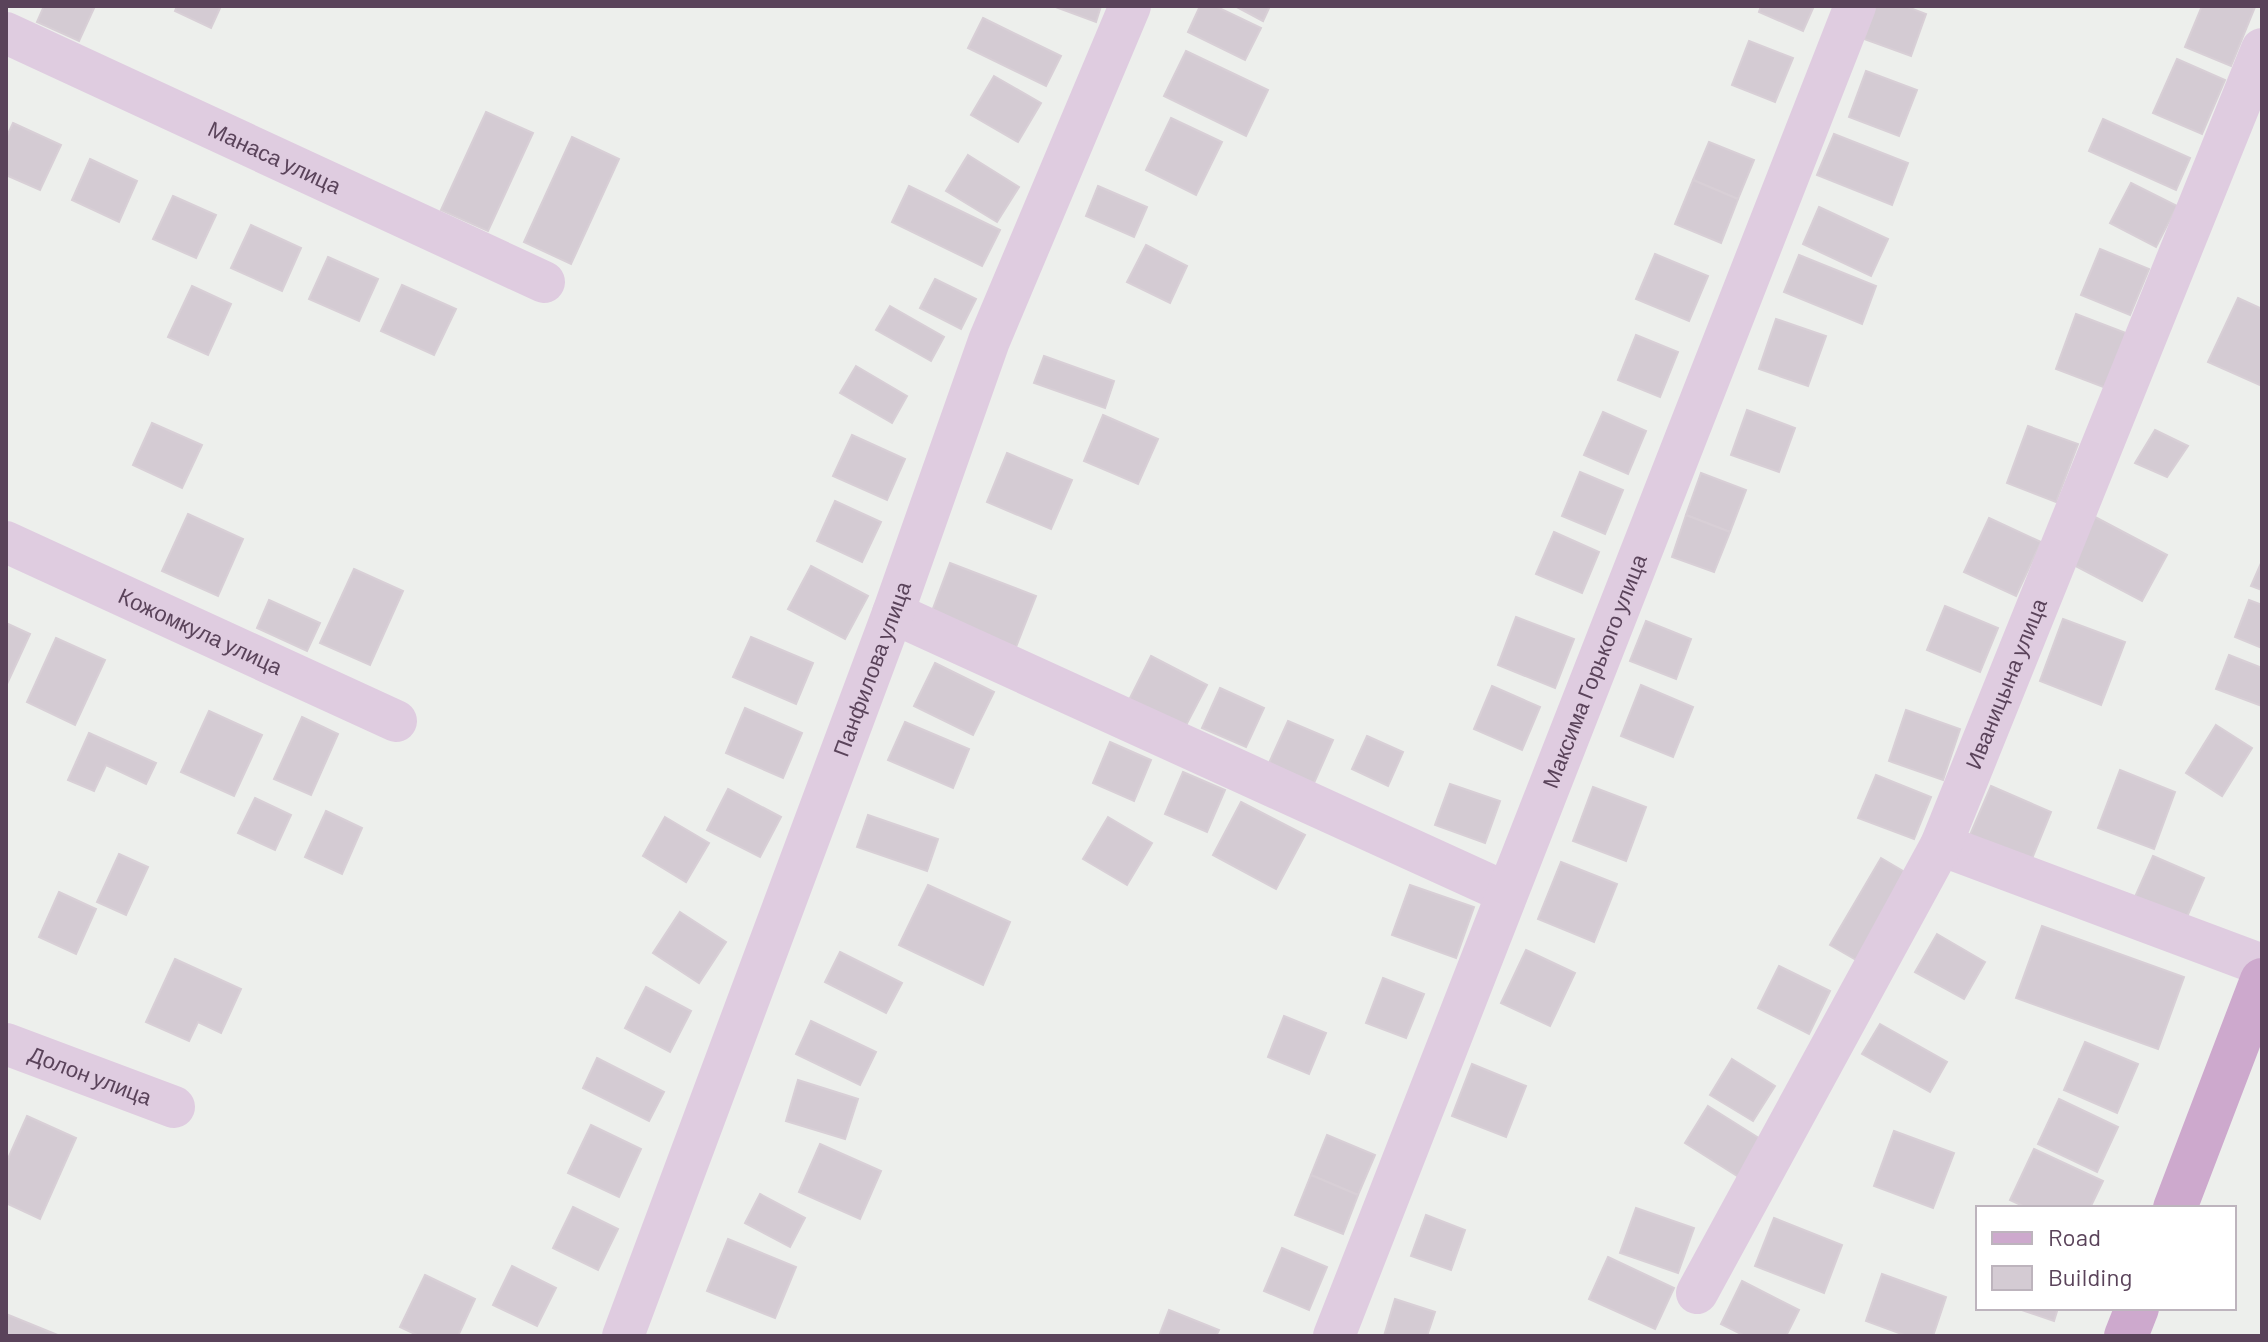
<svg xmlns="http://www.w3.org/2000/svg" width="2268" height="1342" font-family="Barlow,sans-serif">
<rect width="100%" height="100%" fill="#edefec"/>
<g fill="#d4cbd3" stroke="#d8cfd6" stroke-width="2">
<polygon points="44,6 95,6 79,41 37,22"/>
<polygon points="177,6 221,6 211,28 175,11"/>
<polygon points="1053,6 1101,6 1096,22"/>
<polygon points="1200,6 1215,6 1261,28 1245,60 1188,32"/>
<polygon points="1235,6 1270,6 1263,21"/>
<polygon points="1761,6 1814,6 1803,31 1759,12"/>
<polygon points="1876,6 1905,6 1926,14 1911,56 1864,39"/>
<polygon points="2202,6 2255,7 2231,66 2185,47"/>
<polygon points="983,18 1061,56 1046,86 968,48"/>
<polygon points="1749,41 1793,58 1775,102 1732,85"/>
<polygon points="1186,51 1268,90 1246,136 1164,96"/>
<polygon points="2177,59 2225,80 2202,134 2153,113"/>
<polygon points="1866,71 1917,90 1899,136 1849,117"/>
<polygon points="994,76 1041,103 1018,142 971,115"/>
<polygon points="486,112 533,133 488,231 441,210"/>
<polygon points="1171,118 1222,142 1196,195 1146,170"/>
<polygon points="2103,119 2190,158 2176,190 2089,151"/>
<polygon points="13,123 61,145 40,190 6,175 6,138"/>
<polygon points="1834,134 1908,163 1892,205 1817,175"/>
<polygon points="572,137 619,159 571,264 524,242"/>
<polygon points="1709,142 1754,160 1738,199 1693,180"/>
<polygon points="968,155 1019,187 997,222 946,191"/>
<polygon points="90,159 137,181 119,222 72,200"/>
<polygon points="1693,180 1738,199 1721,243 1675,224"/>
<polygon points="2131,183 2177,206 2156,247 2110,223"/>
<polygon points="909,186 1000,230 982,266 892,222"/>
<polygon points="1098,186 1147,207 1134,237 1086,216"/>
<polygon points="173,196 216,215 196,258 153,239"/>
<polygon points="1819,207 1888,239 1871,276 1803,244"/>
<polygon points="251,225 301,248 282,291 231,268"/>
<polygon points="1146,245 1187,266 1170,303 1127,282"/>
<polygon points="2100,249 2149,269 2130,315 2081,295"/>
<polygon points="1655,254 1708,276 1689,321 1636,299"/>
<polygon points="1799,255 1876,286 1862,324 1784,292"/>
<polygon points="328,257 378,279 359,321 309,299"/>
<polygon points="935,279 976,299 961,329 920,308"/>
<polygon points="402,285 456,309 434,355 381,331"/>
<polygon points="192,286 231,304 208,355 168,337"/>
<polygon points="2238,298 2262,309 2262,386 2208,362"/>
<polygon points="890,306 944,337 931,361 876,330"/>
<polygon points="2076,314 2126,333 2106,388 2056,369"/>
<polygon points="1776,319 1826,336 1808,386 1759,369"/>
<polygon points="1636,335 1678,352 1660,397 1618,380"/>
<polygon points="1044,356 1114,381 1105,408 1034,383"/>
<polygon points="856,366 907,396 892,423 840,393"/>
<polygon points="1747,410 1795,428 1779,472 1731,455"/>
<polygon points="1603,412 1646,431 1628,474 1584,455"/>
<polygon points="1103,415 1158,439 1138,484 1084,461"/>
<polygon points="152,423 202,445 182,488 133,465"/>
<polygon points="2028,426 2078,444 2056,502 2007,483"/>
<polygon points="2155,430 2188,446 2167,477 2135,463"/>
<polygon points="852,435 905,459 887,500 833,476"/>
<polygon points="1007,453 1072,480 1051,529 987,502"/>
<polygon points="1580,472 1623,490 1605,534 1562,516"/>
<polygon points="1701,473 1746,490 1730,532 1686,515"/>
<polygon points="835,501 881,522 862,562 817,541"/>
<polygon points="188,514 243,539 218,596 162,571"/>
<polygon points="1686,515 1730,532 1714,572 1672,557"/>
<polygon points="2095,517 2167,555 2142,601 2070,563"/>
<polygon points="1989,518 2041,542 2016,596 1964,572"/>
<polygon points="1554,532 1599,552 1582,593 1536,574"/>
<polygon points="2262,561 2262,590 2251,586"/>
<polygon points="950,563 1036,596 1016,647 931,614"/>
<polygon points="811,566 868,596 845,639 788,609"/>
<polygon points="354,569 403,591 370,665 320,643"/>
<polygon points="269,600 320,623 307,651 257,628"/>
<polygon points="2249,600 2262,605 2262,648 2235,637"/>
<polygon points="1945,606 1998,628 1980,672 1927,650"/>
<polygon points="1516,617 1574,639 1555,688 1498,665"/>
<polygon points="2063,619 2125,642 2101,705 2040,681"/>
<polygon points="1646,621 1691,639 1676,679 1630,661"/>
<polygon points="6,623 30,634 6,686"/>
<polygon points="751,637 813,663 796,704 733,677"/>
<polygon points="56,638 105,660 75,725 27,702"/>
<polygon points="2229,655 2262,668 2262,706 2216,689"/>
<polygon points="1151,656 1207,685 1182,733 1127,704"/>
<polygon points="935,663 994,692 973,735 914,706"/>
<polygon points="1641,685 1693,707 1673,757 1621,736"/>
<polygon points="1492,686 1540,707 1522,750 1474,729"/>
<polygon points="1220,688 1264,708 1246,747 1202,728"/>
<polygon points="745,708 802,733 783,778 726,753"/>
<polygon points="1906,710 1960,729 1943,780 1889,761"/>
<polygon points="209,711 262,735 234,796 181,772"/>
<polygon points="302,717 338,734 311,795 274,779"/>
<polygon points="1288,721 1333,740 1314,783 1269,763"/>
<polygon points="905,722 969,749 953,788 888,760"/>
<polygon points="2216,725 2252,748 2222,796 2186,773"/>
<polygon points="89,733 156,763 146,784 106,765 94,791 68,780"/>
<polygon points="1367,736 1403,752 1388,786 1352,769"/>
<polygon points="1110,742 1151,760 1134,801 1093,783"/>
<polygon points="2120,770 2175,792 2154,849 2098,828"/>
<polygon points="1183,772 1225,790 1207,832 1165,814"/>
<polygon points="1876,775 1931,797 1914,839 1858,818"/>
<polygon points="1450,784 1500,801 1485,843 1435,825"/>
<polygon points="1991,786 2051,812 2031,861 1970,835"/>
<polygon points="1593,787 1646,807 1626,861 1573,841"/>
<polygon points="728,789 781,817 760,857 707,830"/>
<polygon points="255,798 291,815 275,850 238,833"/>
<polygon points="1241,802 1305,835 1276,889 1213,855"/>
<polygon points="326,811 362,828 342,874 305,857"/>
<polygon points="868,815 938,839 927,871 857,847"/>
<polygon points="665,817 709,843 686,882 643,856"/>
<polygon points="1108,817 1152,843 1127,885 1083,859"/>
<polygon points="119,854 148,867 126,915 97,902"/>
<polygon points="2153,856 2204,878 2186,919 2135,897"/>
<polygon points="1881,858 1915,878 1863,964 1830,945"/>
<polygon points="1561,862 1617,884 1594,942 1538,919"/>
<polygon points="928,885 1010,922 983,985 899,945"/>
<polygon points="1410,885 1474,907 1456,958 1392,935"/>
<polygon points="59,892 96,909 76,954 39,937"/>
<polygon points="680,912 726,942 699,983 653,953"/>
<polygon points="2042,926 2184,977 2158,1049 2016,998"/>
<polygon points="1937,934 1985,962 1964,999 1915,972"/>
<polygon points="1526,950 1575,973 1550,1026 1501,1003"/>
<polygon points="840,952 902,983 886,1013 825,982"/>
<polygon points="175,959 241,989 221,1033 198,1022 189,1041 146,1022"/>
<polygon points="1779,966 1830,991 1809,1034 1758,1008"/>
<polygon points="1383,978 1424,994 1406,1038 1366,1023"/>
<polygon points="646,987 691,1011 670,1052 625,1028"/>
<polygon points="1284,1016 1326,1033 1309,1074 1268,1057"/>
<polygon points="811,1021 876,1052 860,1085 796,1054"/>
<polygon points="1880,1024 1947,1062 1930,1092 1862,1054"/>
<polygon points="2085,1042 2138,1064 2117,1113 2064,1090"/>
<polygon points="597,1058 664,1092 649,1121 583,1088"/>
<polygon points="1732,1059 1775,1086 1753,1121 1710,1095"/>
<polygon points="1472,1064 1526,1086 1506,1137 1452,1116"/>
<polygon points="798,1080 858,1099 845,1139 786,1121"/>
<polygon points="2059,1099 2118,1127 2097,1172 2038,1144"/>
<polygon points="1708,1106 1762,1140 1739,1177 1685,1143"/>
<polygon points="27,1116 76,1138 40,1219 6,1203 6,1163"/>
<polygon points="591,1125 641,1149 619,1197 568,1173"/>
<polygon points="1894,1131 1954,1153 1933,1208 1874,1186"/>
<polygon points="1327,1135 1375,1155 1358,1195 1311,1175"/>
<polygon points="820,1144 881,1171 860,1219 799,1192"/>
<polygon points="2034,1149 2103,1181 2090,1208 2027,1208 2010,1200"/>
<polygon points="1311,1175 1358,1195 1343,1234 1295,1215"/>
<polygon points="760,1194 805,1218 790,1247 745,1223"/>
<polygon points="573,1207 618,1229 598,1270 553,1248"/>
<polygon points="1636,1208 1694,1228 1678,1273 1620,1253"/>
<polygon points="1426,1215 1465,1230 1451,1270 1411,1256"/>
<polygon points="1774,1218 1842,1245 1824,1293 1755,1266"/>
<polygon points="728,1239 796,1267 775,1318 707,1291"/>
<polygon points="1282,1248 1327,1267 1309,1310 1264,1291"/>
<polygon points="1608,1257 1674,1288 1655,1329 1589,1299"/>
<polygon points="512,1266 556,1288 537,1326 493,1305"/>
<polygon points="1882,1274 1946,1297 1933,1336 1907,1336 1866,1321"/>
<polygon points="425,1275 475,1299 458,1336 419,1336 400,1327"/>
<polygon points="1742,1281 1799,1310 1786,1336 1745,1336 1721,1324"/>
<polygon points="1395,1299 1435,1312 1427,1336 1384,1336"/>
<polygon points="2016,1308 2058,1308 2054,1321"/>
<polygon points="1169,1310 1219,1330 1216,1336 1159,1336"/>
<polygon points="6,1314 60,1336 6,1336"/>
</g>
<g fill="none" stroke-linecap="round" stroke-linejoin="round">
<g stroke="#dfcce0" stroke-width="42">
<path id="s1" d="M6,33l538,249"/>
<path id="s2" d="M6,542l390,179"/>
<polyline points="893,613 1507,893"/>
<polyline points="1941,845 2262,965"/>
<path id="s3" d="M6,1044l168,63"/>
<path id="s4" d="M1697,1293l244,-448 321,-796"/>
<path id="s5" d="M623,1336l270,-723 96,-272 141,-335"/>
<path id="s6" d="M1334,1336l521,-1330"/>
</g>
<g stroke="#cda9cd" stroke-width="44">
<polyline points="2175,1208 2262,980"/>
<polyline points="2126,1336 2137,1308"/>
</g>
</g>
<g text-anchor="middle" stroke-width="6" stroke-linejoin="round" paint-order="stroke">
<g font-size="22" fill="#5a435a" stroke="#fff">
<text dy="8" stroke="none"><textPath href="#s1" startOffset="296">Манаса улица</textPath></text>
<text dy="8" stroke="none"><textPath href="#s2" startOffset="214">Кожомкула улица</textPath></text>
<text dy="8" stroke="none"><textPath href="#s5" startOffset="712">Панфилова улица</textPath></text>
<text dy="8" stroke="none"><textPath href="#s6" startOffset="714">Максима Горького улица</textPath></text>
<text dy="8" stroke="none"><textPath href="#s4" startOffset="684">Иваницына улица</textPath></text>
<text dy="8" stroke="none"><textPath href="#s3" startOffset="90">Долон улица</textPath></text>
</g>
</g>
<rect width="2268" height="1342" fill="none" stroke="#5a435a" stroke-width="16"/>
<rect x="1976" y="1206" width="260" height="104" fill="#ffffff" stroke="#bdb4bd" stroke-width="2"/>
<rect x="1992" y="1232" width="40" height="12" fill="#cda9cd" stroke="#bdb4bd" stroke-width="2"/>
<text x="2048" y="1246" font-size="24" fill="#5a435a">Road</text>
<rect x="1992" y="1266" width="40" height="24" fill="#d4cbd3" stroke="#bdb4bd" stroke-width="2"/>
<text x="2048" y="1286" font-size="24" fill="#5a435a">Building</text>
</svg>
